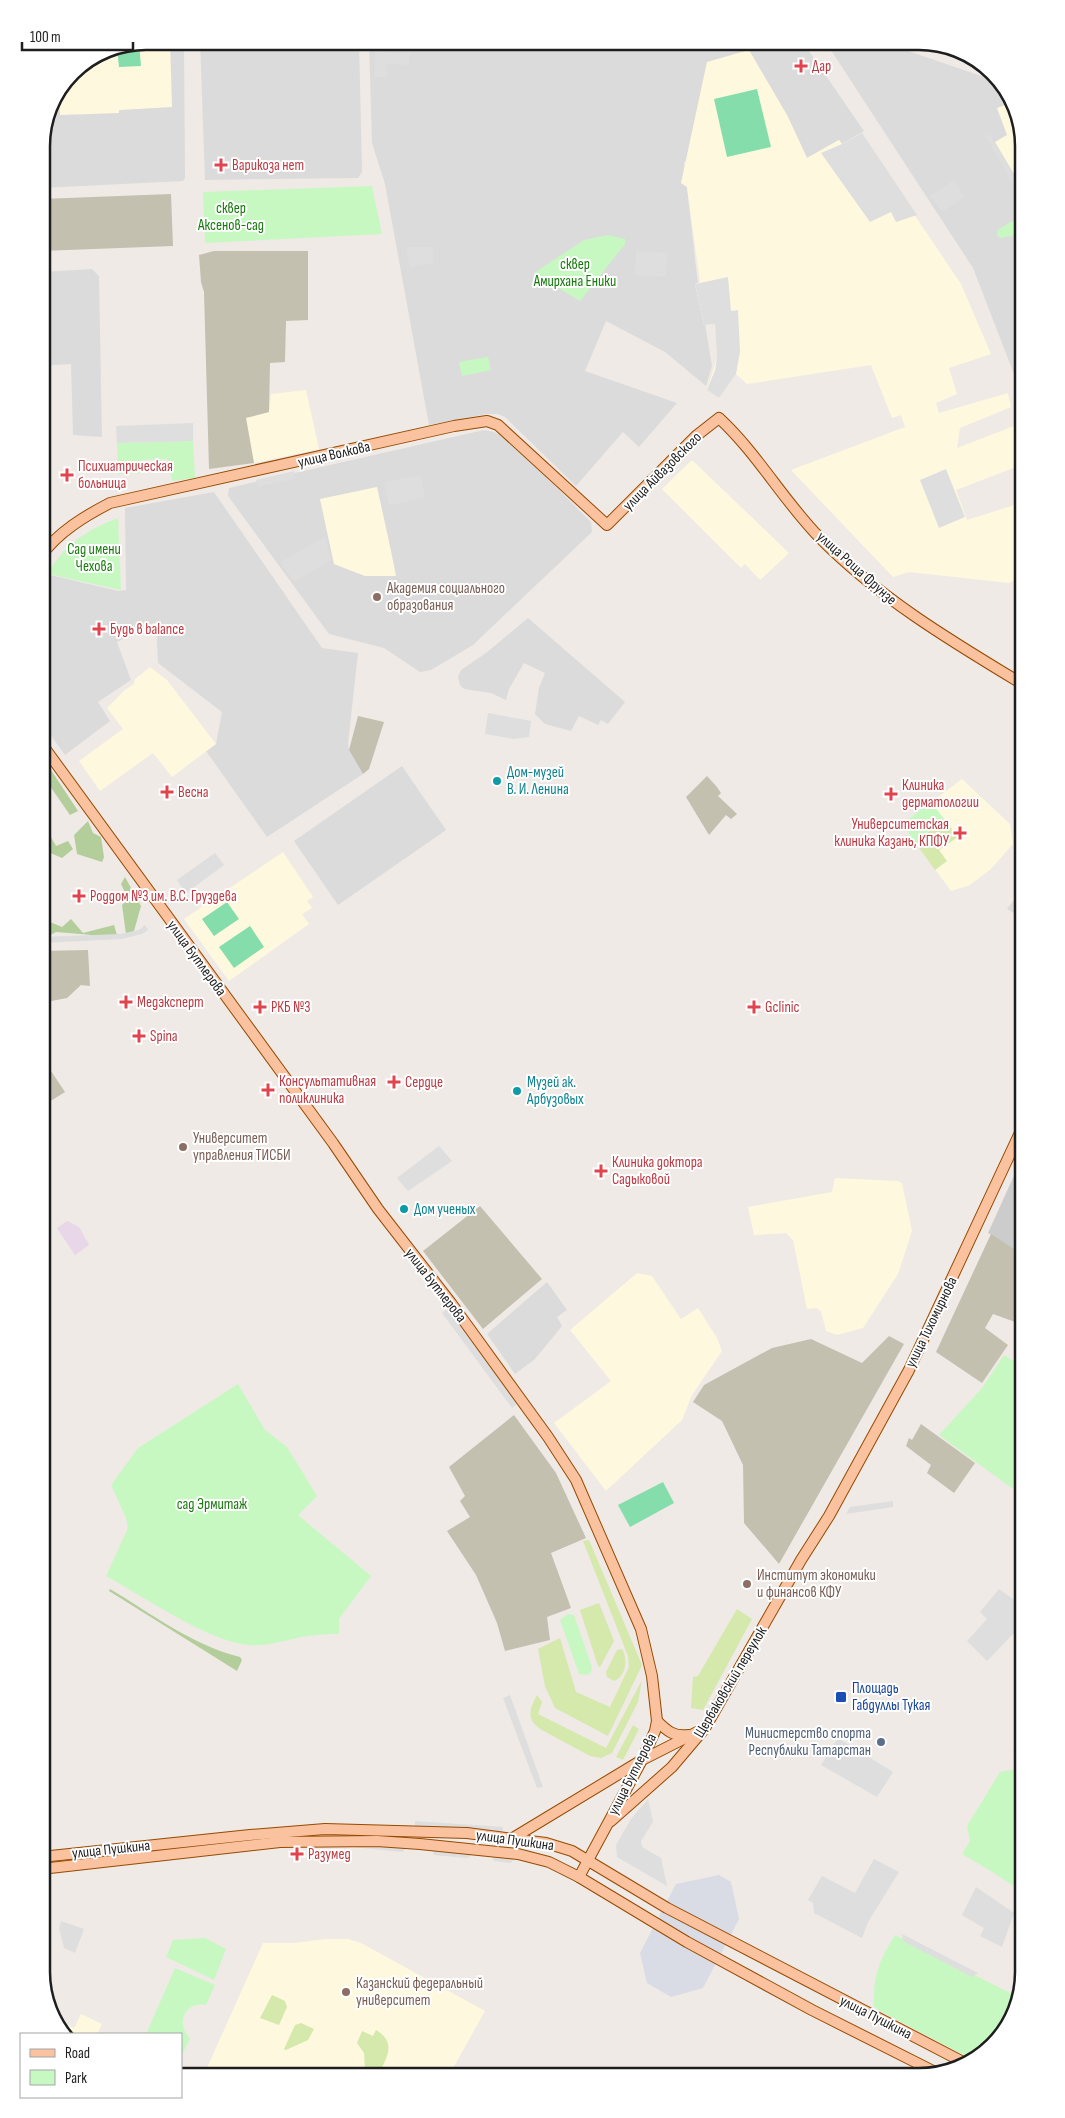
<svg xmlns="http://www.w3.org/2000/svg" width="1065" height="2118" font-family="'Sofia Sans Condensed',sans-serif">
<rect width="100%" height="100%" fill="#efeae5"/>
<g fill="#dcdbdb">
<polygon points="147,41 184,41 185,178 183,181 41,188 41,140 49,106 72,72 106,49"/>
<polygon points="200,41 359,41 362,172 358,178 205,180"/>
<polygon points="369,41 802,41 864,131 842,144 839,140 807,158 787,115 684,162 697,276 712,366 706,386 665,352 606,321 585,371 677,403 639,447 623,432 576,486 505,417 498,414 487,414 429,425 385,184 372,143"/>
<polygon points="825,41 879,41 996,81 1016,106 1024,147 1024,400 973,268"/>
<polygon points="92,269 99,276 102,437 73,435 71,364 41,366 41,272"/>
<polygon points="484,430 494,432 507,438 591,522 592,532 473,645 431,670 420,672 384,648 329,634 228,496 229,488"/>
<polygon points="214,492 322,648 358,653 348,744 349,750 363,774 267,837 206,751 216,744 222,712 158,663 156,622 117,642 131,680 98,702 110,721 65,755 41,722 41,590 46,574 118,591 126,590 125,508"/>
<polygon points="528,618 625,702 608,724 601,720 598,725 579,716 571,731 545,724 535,714 539,688 545,673 524,663 509,689 506,700 491,693 464,689 460,685 458,677 461,670 486,653"/>
<polygon points="402,766 446,830 338,905 294,841"/>
<polygon points="1024,887 1024,919 1007,909"/>
<polygon points="547,1282 567,1310 557,1317 562,1326 535,1359 515,1374 487,1334"/>
</g>
<polygon fill="#e8d7e8" points="67,1221 79,1227 89,1245 75,1255 57,1228"/>
<g fill="#fef9de">
<polygon points="147,41 170,41 172,107 119,110 119,113 60,115 59,92 72,72 106,49"/>
<polygon points="749,50 787,115 807,158 839,140 842,144 860,134 961,284 991,354 949,368 957,394 936,403 939,413 1008,393 1011,407 960,428 957,448 1019,424 1024,439 1024,464 956,490 967,520 1024,502 1024,576 1009,583 909,572 893,577 791,470 905,427 901,415 892,418 871,365 747,384 736,374 719,398 707,390 717,358 715,324 704,325 695,284 700,282 687,187 681,183 707,62"/>
<polygon points="1013,102 1016,106 1024,147 1024,191 995,142 1007,135 997,108"/>
<polygon points="306,390 319,449 254,463 246,417 269,412 271,394"/>
<polygon points="692,460 789,553 760,580 745,564 741,568 662,489"/>
<polygon points="377,487 391,551 396,576 365,576 334,564 320,499"/>
<polygon points="150,667 167,680 216,744 172,777 153,753 100,791 79,761 123,729 107,708 125,690 134,684 135,679"/>
<polygon points="962,779 1010,824 1013,844 991,869 970,885 951,891 902,824"/>
<polygon points="283,852 313,897 307,901 312,908 302,914 309,924 229,981 184,919"/>
<polygon points="835,1178 898,1181 902,1183 912,1231 898,1274 863,1328 837,1335 826,1331 821,1311 816,1308 807,1309 793,1240 786,1233 754,1235 748,1207 832,1192"/>
<polygon points="637,1273 652,1276 681,1319 698,1308 717,1338 722,1351 692,1395 682,1420 606,1491 554,1423 611,1381 570,1330"/>
<polygon points="326,1939 348,1939 361,1943 485,2011 448,2077 203,2077 263,1943 294,1943"/>
<polygon points="81,2014 102,2024 97,2034 68,2034 55,2019 74,2028"/>
</g>
<polygon fill="#ccc" points="1021,1160 1024,1162 1024,1255 988,1233"/>
<g fill="#c4c0b0">
<polygon points="171,194 173,246 41,251 41,199"/>
<polygon points="214,251 308,251 308,320 286,321 285,362 270,363 269,412 246,418 254,463 209,469 204,292 201,282 199,255"/>
<polygon points="358,716 384,722 369,769 363,774 349,750"/>
<polygon points="707,776 717,787 721,793 718,796 737,814 731,819 726,815 709,835 686,797"/>
<polygon points="88,950 90,986 81,985 67,998 41,1003 41,951"/>
<polygon points="41,1056 65,1092 41,1107"/>
<polygon points="480,1206 542,1279 483,1329 423,1251"/>
<polygon points="991,1234 1024,1255 1024,1318 1021,1324 993,1314 985,1328 1008,1345 982,1383 936,1352"/>
<polygon points="889,1336 904,1344 779,1564 744,1523 743,1465 722,1421 693,1402 704,1385 772,1348 811,1339 862,1363"/>
<polygon points="514,1415 556,1473 586,1538 551,1553 571,1608 547,1617 550,1640 505,1651 497,1623 476,1575 447,1531 470,1517 460,1501 465,1496 449,1467"/>
<polygon points="921,1424 975,1463 954,1493 927,1473 931,1465 906,1446 909,1438 912,1440"/>
</g>
<g fill="#d4e9ab">
<polygon points="945,820 958,837 939,850 947,861 935,870 915,842"/>
<polygon points="589,1540 642,1665 608,1736 555,1708 545,1686 538,1649 560,1638 576,1692 610,1707 629,1667 628,1656 583,1541"/>
<polygon points="599,1603 614,1641 600,1667 598,1666 580,1610"/>
<polygon points="737,1609 752,1619 703,1710 691,1708 693,1677 698,1676"/>
<path d="M622,1649c6,9 4,28 -8,32l-7,-4 -1,-5 11,-22z"/>
<path d="M642,1680l-4,22 -26,51 -11,5 -11,-2 -48,-26c-16,-10 -13,-20 -5,-35l5,7 -4,12 68,34z"/>
<polygon points="633,1725 639,1729 623,1760 616,1757"/>
<polygon points="272,1995 285,2001 287,2007 279,2025 260,2018"/>
<polygon points="301,2023 314,2029 308,2040 286,2050 284,2049 295,2025"/>
<path d="M376,2030c22,13 10,29 1,47l-12,-6 -1,-18 -7,-10 5,-12 11,5z"/>
</g>
<g fill="#b3ce9a">
<polygon points="51,770 78,811 70,815 43,776"/>
<polygon points="88,821 93,833 101,837 104,857 102,862 77,854 74,835"/>
<polygon points="46,828 56,846 68,841 73,849 62,858 41,849 41,831"/>
<polygon points="125,877 141,906 134,931 126,934 122,905 128,899 121,884"/>
<polygon points="71,919 83,933 114,925 117,935 104,936 56,932 41,940 41,933 44,933 50,922 62,927"/>
<path d="M110,1589c42,25 82,56 130,68l2,3 -5,11 -128,-80z"/>
</g>
<g fill="#c8f8c2">
<polygon points="372,186 382,234 205,243 203,192"/>
<polygon points="1012,221 1020,222 1022,230 1012,236 1000,238 997,235 998,230"/>
<polygon points="608,235 625,239 625,244 580,301 534,273 584,240"/>
<polygon points="488,357 491,370 462,376 459,362"/>
<polygon points="193,441 195,478 172,481 167,459 141,460 141,473 118,474 117,443"/>
<path d="M118,518l3,72 -68,-15 -3,-5c16,-27 39,-41 68,-52z"/>
<polygon points="931,802 945,820 915,842 902,824"/>
<polygon points="1004,1355 1024,1368 1024,1497 939,1435 982,1388"/>
<path d="M238,1384l27,46 22,17 30,49 -19,19 73,61 -32,43v15c-7,0 -15,0 -23,1 -23,2 -45,12 -68,10 -41,-4 -105,-49 -142,-69l22,-48 -2,-10 -15,-33 27,-37z"/>
<polygon points="568,1614 574,1615 592,1667 591,1672 588,1675 579,1674 560,1620"/>
<polygon points="1024,1733 1024,1893 994,1873 962,1854 970,1841 967,1826 1000,1772 1016,1769 1013,1750"/>
<path d="M895,1935l121,61 -10,34 -35,29 -93,-49 -4,-4c-1,-32 5,-44 21,-71z"/>
<polygon points="205,1938 226,1949 214,1980 166,1957 173,1940"/>
<path d="M175,1968l40,17 -9,20c-21,-4 -31,18 -16,33l-9,19v-23h-35z"/>
</g>
<g fill="#84ddaa">
<polygon points="139,43 141,66 119,67 117,47"/>
<polygon points="757,89 771,147 727,157 714,99"/>
<polygon points="227,902 239,919 214,936 202,919"/>
<polygon points="250,926 264,947 234,968 219,947"/>
<polygon points="663,1482 674,1503 630,1527 618,1505"/>
</g>
<g fill="#dedede">
<polygon points="375,52 410,53 409,65 387,64 387,77 374,77"/>
<polygon points="862,133 917,215 896,222 891,212 870,222 821,153 842,144"/>
<polygon points="987,134 991,137 1024,193 1024,203 985,135"/>
<polygon points="954,180 965,197 942,212 930,196"/>
<polygon points="406,247 433,247 433,263 410,267"/>
<polygon points="636,251 668,253 666,277 635,275"/>
<polygon points="728,277 731,311 738,310 740,352 736,374 719,398 707,390 715,370 717,358 715,324 704,325 695,284"/>
<polygon points="193,423 193,441 117,443 116,426"/>
<polygon points="946,469 965,517 939,528 920,480"/>
<polygon points="294,471 295,479 258,487 256,480"/>
<polygon points="421,475 425,498 389,505 384,482"/>
<polygon points="325,537 331,560 294,582 280,562"/>
<polygon points="488,713 531,721 529,737 514,739 485,734"/>
<polygon points="215,853 224,865 186,893 177,880"/>
<polygon points="145,925 148,930 142,934 122,939 41,943 41,937 120,934 139,930"/>
<polygon points="439,1146 452,1161 408,1191 397,1178"/>
<polygon points="448,1308 517,1404 512,1408 442,1313"/>
<polygon points="893,1501 893,1507 846,1514 850,1507"/>
<polygon points="999,1589 1024,1607 1024,1613 1016,1626 1018,1629 987,1661 967,1641 987,1619 980,1612"/>
<polygon points="510,1695 543,1787 537,1788 503,1698"/>
<polygon points="838,1738 893,1772 877,1797 821,1765"/>
<polygon points="648,1799 653,1822 641,1841 642,1847 661,1858 667,1886 617,1857 616,1845 631,1819"/>
<polygon points="415,1821 503,1827 502,1833 415,1828"/>
<polygon points="333,1841 473,1853 514,1859 511,1863 494,1861 492,1857 473,1854 467,1858 434,1855 432,1850 408,1847 402,1852 333,1845"/>
<polygon points="874,1859 899,1872 868,1922 862,1938 814,1913 813,1903 808,1900 822,1876 855,1893"/>
<polygon points="976,1887 1014,1913 1002,1947 980,1936 984,1928 962,1915"/>
<polygon points="61,1921 84,1929 75,1953 64,1948 59,1928"/>
<polygon points="902,1934 978,1973 972,1977 903,1941"/>
</g>
<polygon fill="#d9dbe5" points="719,1875 731,1882 739,1919 703,1988 671,1997 647,1983 640,1953 676,1884"/>
<g fill="none" stroke-linecap="round" stroke-linejoin="round">
<defs>
<g id="major">
<path d="M41,556c17,-24 44,-40 69,-53l344,-77 33,-5 11,4 109,100 89,-89 23,-18c38,35 64,82 100,119 60,61 132,104 205,148"/>
<polyline points="41,743 333,1143 378,1209 451,1303 548,1437 576,1480 641,1629 652,1676 657,1721 655,1731 642,1760 579,1877"/>
<path d="M657,1721c10,10 17,16 32,14"/>
<polyline points="611,1821 672,1767 705,1728 801,1560 829,1516 909,1370 1024,1124"/>
<polyline points="513,1838 642,1760 701,1730"/>
<polyline points="41,1857 250,1835 325,1829 467,1833 546,1843 572,1851 667,1908 965,2063"/>
<polyline points="41,1869 280,1842 377,1841 420,1844 518,1854 549,1862 579,1877 687,1942 812,2010 937,2073"/>
</g>
</defs>
<use href="#major" stroke="#964a02" stroke-width="12"/>
<use href="#major" stroke="#fac29e" stroke-width="10"/>
</g>
<g fill="#e0444e" stroke="#fff" stroke-width="2">
<path d="M798.5 58.5h5v5h5v5h-5v5h-5v-5h-5v-5h5z"/>
<path d="M218.5 157.5h5v5h5v5h-5v5h-5v-5h-5v-5h5z"/>
<path d="M64.5 467.5h5v5h5v5h-5v5h-5v-5h-5v-5h5z"/>
<path d="M96.5 621.5h5v5h5v5h-5v5h-5v-5h-5v-5h5z"/>
<path d="M164.5 784.5h5v5h5v5h-5v5h-5v-5h-5v-5h5z"/>
<path d="M888.5 786.5h5v5h5v5h-5v5h-5v-5h-5v-5h5z"/>
<path d="M957.5 825.5h5v5h5v5h-5v5h-5v-5h-5v-5h5z"/>
<path d="M76.5 888.5h5v5h5v5h-5v5h-5v-5h-5v-5h5z"/>
<path d="M123.5 994.5h5v5h5v5h-5v5h-5v-5h-5v-5h5z"/>
<path d="M257.5 999.5h5v5h5v5h-5v5h-5v-5h-5v-5h5z"/>
<path d="M751.5 999.5h5v5h5v5h-5v5h-5v-5h-5v-5h5z"/>
<path d="M136.5 1028.5h5v5h5v5h-5v5h-5v-5h-5v-5h5z"/>
<path d="M391.5 1074.5h5v5h5v5h-5v5h-5v-5h-5v-5h5z"/>
<path d="M265.5 1082.5h5v5h5v5h-5v5h-5v-5h-5v-5h5z"/>
<path d="M598.5 1163.5h5v5h5v5h-5v5h-5v-5h-5v-5h5z"/>
<path d="M294.5 1846.5h5v5h5v5h-5v5h-5v-5h-5v-5h5z"/>
</g>
<g fill="#8d6e63" stroke="#fff" stroke-width="2">
<circle cx="377" cy="597" r="5"/>
<circle cx="183" cy="1147" r="5"/>
<circle cx="747" cy="1584" r="5"/>
<circle cx="346" cy="1992" r="5"/>
</g>
<g fill="#0f9aa8" stroke="#fff" stroke-width="2">
<circle cx="497" cy="781" r="5"/>
<circle cx="517" cy="1091" r="5"/>
<circle cx="404" cy="1209" r="5"/>
</g>
<rect fill="#1a4fb4" stroke="#fff" stroke-width="2" x="835" y="1691" width="12" height="12" rx="2.5"/>
<circle fill="#5c6f8a" stroke="#fff" stroke-width="2" cx="881" cy="1742" r="5"/>
<g text-anchor="middle" stroke-width="4" stroke-linejoin="round" paint-order="stroke">
<g font-size="15" fill="#be3a42" stroke="#fff" text-anchor="start">
<text x="812" y="71">Дар</text>
<text x="232" y="170">Варикоза нет</text>
<text x="78" y="471">Психиатрическая<tspan x="78" dy="17">больница</tspan></text>
<text x="110" y="634">Будь в balance</text>
<text x="902" y="790">Клиника<tspan x="902" dy="17">дерматологии</tspan></text>
<text x="178" y="797">Весна</text>
<text x="949" y="829" text-anchor="end">Университетская<tspan x="949" dy="17">клиника Казань, КПФУ</tspan></text>
<text x="90" y="901">Роддом №3 им. В.С. Груздева</text>
<text x="137" y="1007">Медэксперт</text>
<text x="271" y="1012">РКБ №3</text>
<text x="765" y="1012">Gclinic</text>
<text x="150" y="1041">Spina</text>
<text x="279" y="1086">Консультативная<tspan x="279" dy="17">поликлиника</tspan></text>
<text x="405" y="1087">Сердце</text>
<text x="612" y="1167">Клиника доктора<tspan x="612" dy="17">Садыковой</tspan></text>
<text x="308" y="1859">Разумед</text>
</g>
<g font-size="15" fill="#187b0d" stroke="#fff">
<text x="231" y="213">сквер<tspan x="231" dy="17">Аксенов-сад</tspan></text>
<text x="575" y="269">сквер<tspan x="575" dy="17">Амирхана Еники</tspan></text>
<text x="94" y="554">Сад имени<tspan x="94" dy="17">Чехова</tspan></text>
<text x="212" y="1509">сад Эрмитаж</text>
</g>
<g font-size="15" fill="#1e1e1e" stroke="#fff">
<text transform="translate(334 454) rotate(-13)" y="5">улица Волкова</text>
<text transform="translate(662 471) rotate(-45)" y="5">улица Айвазовского</text>
<text transform="translate(857 568) rotate(42)" y="5">улица Роща Фрунзе</text>
<text transform="translate(197 958) rotate(54)" y="5">улица Бутлерова</text>
<text transform="translate(436 1285) rotate(52)" y="5">улица Бутлерова</text>
<text transform="translate(931 1322) rotate(-64)" y="5">улица Тихомирнова</text>
<text transform="translate(730 1682) rotate(-59)" y="5">Щербаковский переулок</text>
<text transform="translate(632 1774) rotate(-63)" y="5">улица Бутлерова</text>
<text transform="translate(515 1840) rotate(8)" y="5">улица Пушкина</text>
<text transform="translate(111 1849) rotate(-6)" y="5">улица Пушкина</text>
<text transform="translate(876 2017) rotate(27)" y="5">улица Пушкина</text>
</g>
<g font-size="15" fill="#785e54" stroke="#fff" text-anchor="start">
<text x="387" y="593">Академия социального<tspan x="387" dy="17">образования</tspan></text>
<text x="193" y="1143">Университет<tspan x="193" dy="17">управления ТИСБИ</tspan></text>
<text x="757" y="1580">Институт экономики<tspan x="757" dy="17">и финансов КФУ</tspan></text>
<text x="356" y="1988">Казанский федеральный<tspan x="356" dy="17">университет</tspan></text>
</g>
<g font-size="15" fill="#0d838f" stroke="#fff" text-anchor="start">
<text x="507" y="777">Дом-музей<tspan x="507" dy="17">В. И. Ленина</tspan></text>
<text x="527" y="1087">Музей ак.<tspan x="527" dy="17">Арбузовых</tspan></text>
<text x="414" y="1214">Дом ученых</text>
</g>
<g font-size="15" fill="#164399" stroke="#fff" text-anchor="start">
<text x="852" y="1693">Площадь<tspan x="852" dy="17">Габдуллы Тукая</tspan></text>
</g>
<g font-size="15" fill="#4e5e75" stroke="#fff" text-anchor="end">
<text x="871" y="1738">Министерство спорта<tspan x="871" dy="17">Республики Татарстан</tspan></text>
</g>
</g>
<path d="M0 0H1065V2118H0ZM146 50H919A96 96 0 0 1 1015 146V1972A96 96 0 0 1 919 2068H146A96 96 0 0 1 50 1972V146A96 96 0 0 1 146 50Z" fill="#fff" fill-rule="evenodd"/>
<path fill="none" stroke="#1e1e1e" stroke-width="2.5" d="M146 50H919A96 96 0 0 1 1015 146V1972A96 96 0 0 1 919 2068H146A96 96 0 0 1 50 1972V146A96 96 0 0 1 146 50Z"/>
<rect x="20" y="2033" width="162" height="65" fill="#ffffff" stroke="#a5a5a5"/>
<rect x="30" y="2049" width="25" height="8" fill="#fac29e" stroke="#a5a5a5"/>
<text x="65" y="2058" font-size="15" fill="#1e1e1e">Road</text>
<rect x="30" y="2070" width="25" height="15" fill="#c8f8c2" stroke="#a5a5a5"/>
<text x="65" y="2083" font-size="15" fill="#1e1e1e">Park</text>
<path d="M22 42v8h111v-8" fill="none" stroke="#1e1e1e" stroke-width="2.5"/>
<text x="30" y="42" font-size="15" fill="#1e1e1e" stroke="#ffffff" stroke-width="4" paint-order="stroke">100 m</text>
</svg>
